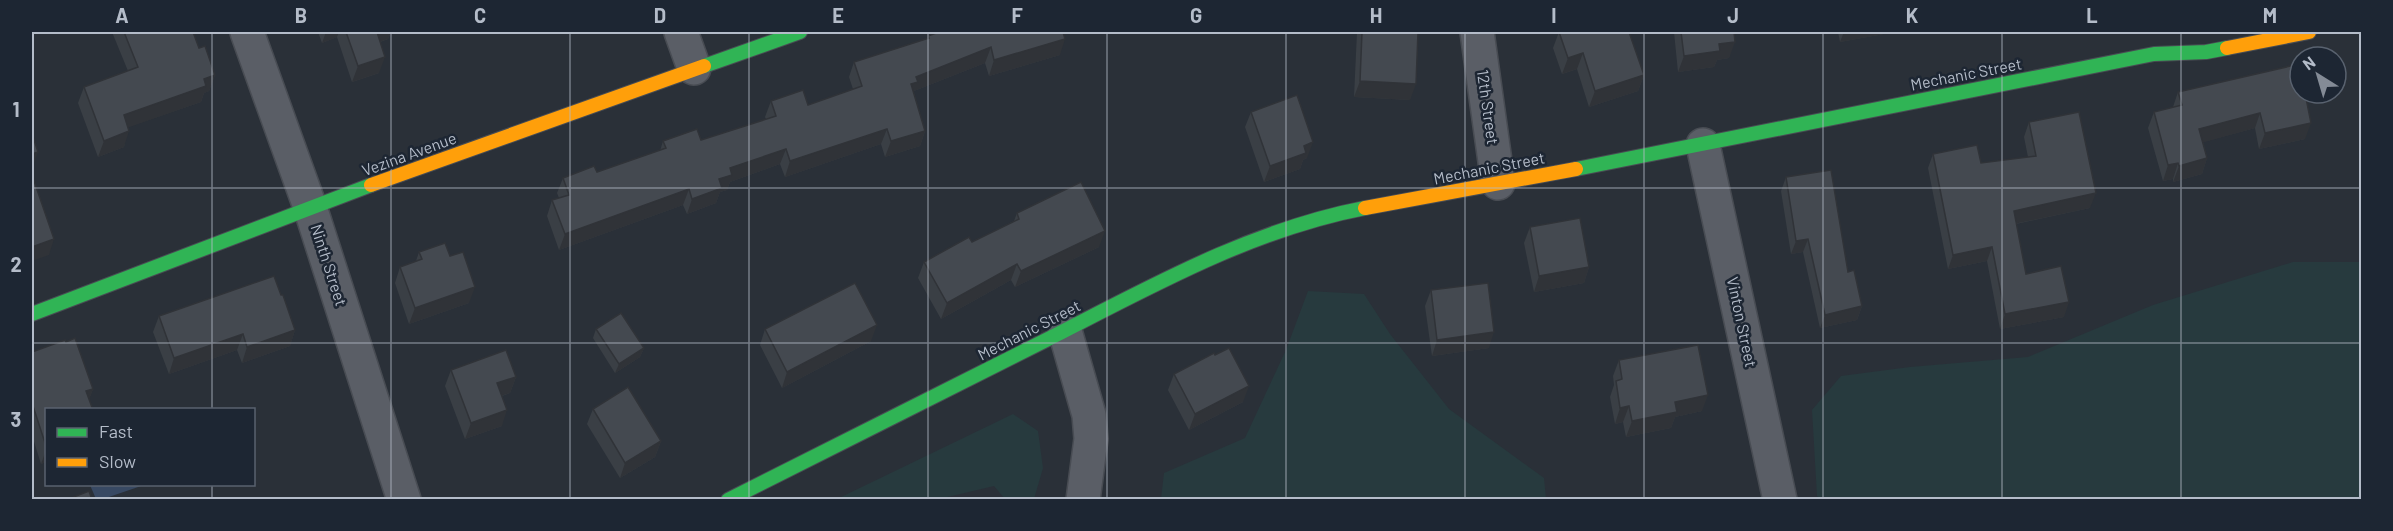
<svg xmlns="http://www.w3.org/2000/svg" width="2393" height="531" font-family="Barlow,sans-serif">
<rect width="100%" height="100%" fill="#2a3038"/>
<g fill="#273a3e">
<polygon points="2293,262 2361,262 2361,499 1822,500 1817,496 1812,410 1841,376 1910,367 2028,357 2153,305"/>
<polygon points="1308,291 1364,294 1390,334 1449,409 1544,478 1546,499 1161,499 1164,473 1245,438 1286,350"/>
<polygon points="1013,414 1038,431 1043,468 1034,499 1005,499 994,486 939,499 837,499"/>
</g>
<polygon fill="#384963" points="90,485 90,484 144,485 103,499 96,499"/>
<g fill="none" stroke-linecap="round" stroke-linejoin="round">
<defs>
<g id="street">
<polyline points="247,32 310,207 404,500"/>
<polyline points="681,32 694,68"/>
<polyline points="1477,32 1498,183"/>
<polyline points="1703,145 1780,500"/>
<polyline points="1065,331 1089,415 1091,439 1083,500"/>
</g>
<g id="fast">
<polyline points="704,66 800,32"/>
<polyline points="1576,169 2154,54 2206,52 2227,48"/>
<polyline points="32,314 371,185"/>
<path d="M728,500c109,-55 219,-110 328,-165 99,-51 199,-106 309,-127"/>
</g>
<g id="slow">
<polyline points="2227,48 2309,32"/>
<polyline points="371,185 704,66"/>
<polyline points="1365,208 1576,169"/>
</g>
</defs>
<use href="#street" stroke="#484c53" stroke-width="36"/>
<use href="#fast" stroke="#484c53" stroke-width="16"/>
<use href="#slow" stroke="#484c53" stroke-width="16"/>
<use href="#street" stroke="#5a5e66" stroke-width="33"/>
<use href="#fast" stroke="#30b455" stroke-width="14"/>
<use href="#slow" stroke="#ff9f0a" stroke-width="14"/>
</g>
<g fill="#3a3f45">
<polygon points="112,32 193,32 199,48 215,75 209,91 204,93 201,102 128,127 124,147 98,157 78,103 84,87 128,71"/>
<polygon points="318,32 391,32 388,39 380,42 379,73 352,82 337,37 322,43"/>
<polygon points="1357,32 1418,32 1410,100 1354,97"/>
<polygon points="1559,32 1644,75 1638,91 1589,107 1577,69 1562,74 1553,48"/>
<polygon points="1674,32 1734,32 1729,58 1717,60 1714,67 1678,72"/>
<polygon points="1838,32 1895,32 1840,42"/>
<polygon points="928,36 1060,55 989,76 985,63 914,91 914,93 925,131 920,146 885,157 881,144 785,177 780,164 730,182 727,190 720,192 716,203 687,214 683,205 559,250 547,216 552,200 559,198 557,193 563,178 597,172 660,151 663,141 701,140 766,119 765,117 771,101 808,105 853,89 849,77 854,62 927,39"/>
<polygon points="2295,65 2305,139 2259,149 2255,128 2203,142 2207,158 2202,174 2173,182 2173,179 2163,181 2148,128 2154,112 2173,107 2178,92"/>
<polygon points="1251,112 1307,158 1303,160 1300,169 1264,182 1245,127"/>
<polygon points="2029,122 2090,208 2016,224 2026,274 2064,317 2000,329 1987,261 1948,269 1928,168 1933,154 1981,163 2028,157 2024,137"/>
<polygon points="1786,177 1848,272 1862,306 1857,320 1820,328 1803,252 1791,254 1781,191"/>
<polygon points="1017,213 1099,247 1015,287 1011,280 941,319 918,278 924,262 972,242 1014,221"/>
<polygon points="1530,227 1589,267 1584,283 1534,292 1524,243"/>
<polygon points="419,252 450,256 469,303 409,324 395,283 400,267 416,261"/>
<polygon points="1431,290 1489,348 1432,356 1425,306"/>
<polygon points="281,295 295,330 290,346 242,363 237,350 169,374 153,332 159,316"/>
<polygon points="596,329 644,348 640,357 615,373 593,338"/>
<polygon points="765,329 871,341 782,388 760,345"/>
<polygon points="32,352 93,389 89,399 46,410 46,462 41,464 32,435"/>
<polygon points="1619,360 1702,411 1675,417 1671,428 1626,437 1623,422 1615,424 1610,397 1614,385 1613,376"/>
<polygon points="451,370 516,377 510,393 502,396 502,426 465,439 445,386"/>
<polygon points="1174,374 1243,402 1189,430 1168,390"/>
<polygon points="593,409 661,441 655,457 620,478 587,424"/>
</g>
<g fill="#303338">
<polygon points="326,32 339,32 337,37 322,43"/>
<polygon points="375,32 391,32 388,39 370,45"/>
<polygon points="1844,32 1895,32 1840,42"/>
<polygon points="1065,39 1060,55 989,76 994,60"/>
<polygon points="1735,42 1729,58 1717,60 1714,67 1678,72 1684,56 1719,44"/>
<polygon points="991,47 985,63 914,91 912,97 911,84 916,77"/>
<polygon points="1583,53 1577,69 1562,74 1568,58"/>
<polygon points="385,57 379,73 352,82 358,66"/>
<polygon points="215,75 209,91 204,93 201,102 118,131 124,115 204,79"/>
<polygon points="1644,75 1638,91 1589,107 1595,91"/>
<polygon points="1360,81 1416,84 1410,100 1354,97"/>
<polygon points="2260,113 2255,128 2194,145 2199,129"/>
<polygon points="2311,123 2305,139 2259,149 2265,133"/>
<polygon points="887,129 881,144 785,177 790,161"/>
<polygon points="129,131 124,147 98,157 104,141"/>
<polygon points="925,131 920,146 885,157 891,141"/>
<polygon points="1313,142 1307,158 1303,160 1300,169 1264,182 1270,166 1304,146"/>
<polygon points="786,149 780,164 730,182 727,190 720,192 716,203 687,214 692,199 719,179 730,168"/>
<polygon points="38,152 32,168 32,154"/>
<polygon points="2207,158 2202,174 2173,182 2179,166"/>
<polygon points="2178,163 2173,179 2163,181 2168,165"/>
<polygon points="689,189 683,205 559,250 565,234"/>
<polygon points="2096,193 2090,208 2009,225 2014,211"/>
<polygon points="1105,231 1099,247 1015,287 1021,271"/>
<polygon points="54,239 49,255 32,261 32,247"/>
<polygon points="1808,239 1803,252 1791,254 1796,241"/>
<polygon points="1992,247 1987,261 1948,269 1953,255"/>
<polygon points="1017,264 1011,280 941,319 947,303"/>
<polygon points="1589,267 1584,283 1534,292 1539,276"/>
<polygon points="475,287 469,303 409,324 415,308"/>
<polygon points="2069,302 2064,317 2000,329 2005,314"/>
<polygon points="1862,306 1857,320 1820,328 1825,315"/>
<polygon points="877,325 871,341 782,388 787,372"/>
<polygon points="295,330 290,346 242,363 247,347"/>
<polygon points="1494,332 1489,348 1432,356 1437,340"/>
<polygon points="243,334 237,350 169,374 174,358"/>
<polygon points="644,348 640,357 615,373 619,364"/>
<polygon points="516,377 510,393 491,399 497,383"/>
<polygon points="1249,386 1243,402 1189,430 1195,414"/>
<polygon points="93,389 87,405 86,391"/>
<polygon points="1708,395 1702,411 1675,417 1671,428 1626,437 1632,421 1675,402"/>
<polygon points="1629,406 1623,422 1615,424 1620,408"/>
<polygon points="507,410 502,426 465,439 471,423"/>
<polygon points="661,441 655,457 620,478 625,463"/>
<polygon points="46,450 46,462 41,464"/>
</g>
<g fill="#444950" stroke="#303338" stroke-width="1.5">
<polygon points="124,32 193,32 199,48 205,46 215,75 204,79 206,86 124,115 129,131 104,141 84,87 138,67"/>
<polygon points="346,32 377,32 385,57 358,66"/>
<polygon points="939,32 1063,32 1065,39 994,60 991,47 916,77 918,82 911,84 925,131 891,141 887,129 790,161 786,149 730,168 732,175 719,179 722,188 692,199 689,189 565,234 552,200 569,195 563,178 594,166 597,172 666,148 663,141 697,129 701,140 776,116 771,101 803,90 808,105 862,86 854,62 929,38 928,36"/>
<polygon points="1362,32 1418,32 1416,84 1360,81"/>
<polygon points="1559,32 1629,32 1644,75 1595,91 1583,53 1568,58"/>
<polygon points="1681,32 1734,32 1735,42 1719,44 1720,51 1684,56"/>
<polygon points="2295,65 2300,87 2300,93 2305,93 2311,123 2265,133 2260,113 2199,129 2207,158 2179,166 2178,163 2168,165 2154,112 2182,105 2178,92"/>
<polygon points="1297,95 1313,142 1304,146 1306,153 1270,166 1251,112"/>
<polygon points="2079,112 2096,193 2014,211 2026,274 2061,266 2069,302 2005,314 1992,247 1953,255 1933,154 1977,145 1981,163 2036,156 2029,122"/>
<polygon points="32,134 38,152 32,154"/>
<polygon points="1831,170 1848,272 1854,270 1862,306 1825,315 1808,239 1796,241 1786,177"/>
<polygon points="32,175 54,239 32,247"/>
<polygon points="1081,182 1105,231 1021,271 1017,264 947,303 924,262 969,237 972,242 1019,219 1017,213"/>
<polygon points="1580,218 1589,267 1539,276 1530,227"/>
<polygon points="445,243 450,256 463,252 475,287 415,308 400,267 422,259 419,252"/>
<polygon points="274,276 281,295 283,295 295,330 247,347 243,334 174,358 159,316"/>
<polygon points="855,283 877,325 787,372 765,329"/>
<polygon points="1488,283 1494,332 1437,340 1431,290"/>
<polygon points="621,313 644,348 619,364 596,329"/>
<polygon points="75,338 93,389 86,391 93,410 46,410 46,446 32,403 32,352 65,340 66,342"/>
<polygon points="1698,345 1708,395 1675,402 1677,412 1632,421 1629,406 1620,408 1616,381 1622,379 1619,360"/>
<polygon points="1229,348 1249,386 1195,414 1174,374 1214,353 1215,355"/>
<polygon points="506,350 516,377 497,383 507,410 471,423 451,370"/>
<polygon points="628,387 661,441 625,463 593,409"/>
<polygon points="89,491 92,500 66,500"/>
</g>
<path fill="none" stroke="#b4bcc9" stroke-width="1.5" stroke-opacity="0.55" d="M212,32v378M391,32v468M570,32v468M749,32v468M928,32v468M1107,32v468M1286,32v468M1465,32v468M1644,32v468M1823,32v468M2002,32v468M2181,32v468M32,188h2330M32,343h2330M212,484v16"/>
<g text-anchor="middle" stroke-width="5" stroke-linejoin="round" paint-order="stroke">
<g font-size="16" fill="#b4bcc9" stroke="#1d2633">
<text transform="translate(1966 74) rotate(-11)" y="6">Mechanic Street</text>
<text transform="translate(1488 107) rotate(82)" y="6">12th Street</text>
<text transform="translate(409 154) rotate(-20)" y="6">Vezina Avenue</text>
<text transform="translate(1489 168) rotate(-11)" y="6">Mechanic Street</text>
<text transform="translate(329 265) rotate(72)" y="6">Ninth Street</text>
<text transform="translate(1742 322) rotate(78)" y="6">Vinton Street</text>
<text transform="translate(1029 330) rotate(-27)" y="6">Mechanic Street</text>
</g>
</g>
<rect width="2393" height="531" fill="none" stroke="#1d2633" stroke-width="66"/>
<rect x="45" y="408" width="210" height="78" fill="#1d2633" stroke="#59626f" stroke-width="1.5"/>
<rect x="57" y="428" width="30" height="9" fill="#30b455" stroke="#59626f" stroke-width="1.5"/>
<text x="99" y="438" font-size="18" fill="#b4bcc9">Fast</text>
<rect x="57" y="458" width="30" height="9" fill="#ff9f0a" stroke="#59626f" stroke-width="1.5"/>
<text x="99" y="468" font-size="18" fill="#b4bcc9">Slow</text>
<g transform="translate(2318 75) rotate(323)"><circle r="28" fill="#1d2633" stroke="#59626f" stroke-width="1.5"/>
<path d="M0-4.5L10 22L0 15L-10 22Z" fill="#848b96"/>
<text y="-9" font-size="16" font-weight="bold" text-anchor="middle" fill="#b4bcc9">N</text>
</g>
<rect x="33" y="33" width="2327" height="465" fill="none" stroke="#b4bcc9" stroke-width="2"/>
<g font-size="20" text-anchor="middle" font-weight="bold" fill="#b4bcc9">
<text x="122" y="23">A</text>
<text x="301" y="23">B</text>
<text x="480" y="23">C</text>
<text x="660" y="23">D</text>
<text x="838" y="23">E</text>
<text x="1017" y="23">F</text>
<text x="1196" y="23">G</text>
<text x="1376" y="23">H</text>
<text x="1554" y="23">I</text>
<text x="1733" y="23">J</text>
<text x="1912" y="23">K</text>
<text x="2092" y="23">L</text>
<text x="2270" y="23">M</text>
<text x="16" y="117">1</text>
<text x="16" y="272">2</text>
<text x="16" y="427">3</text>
</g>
</svg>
